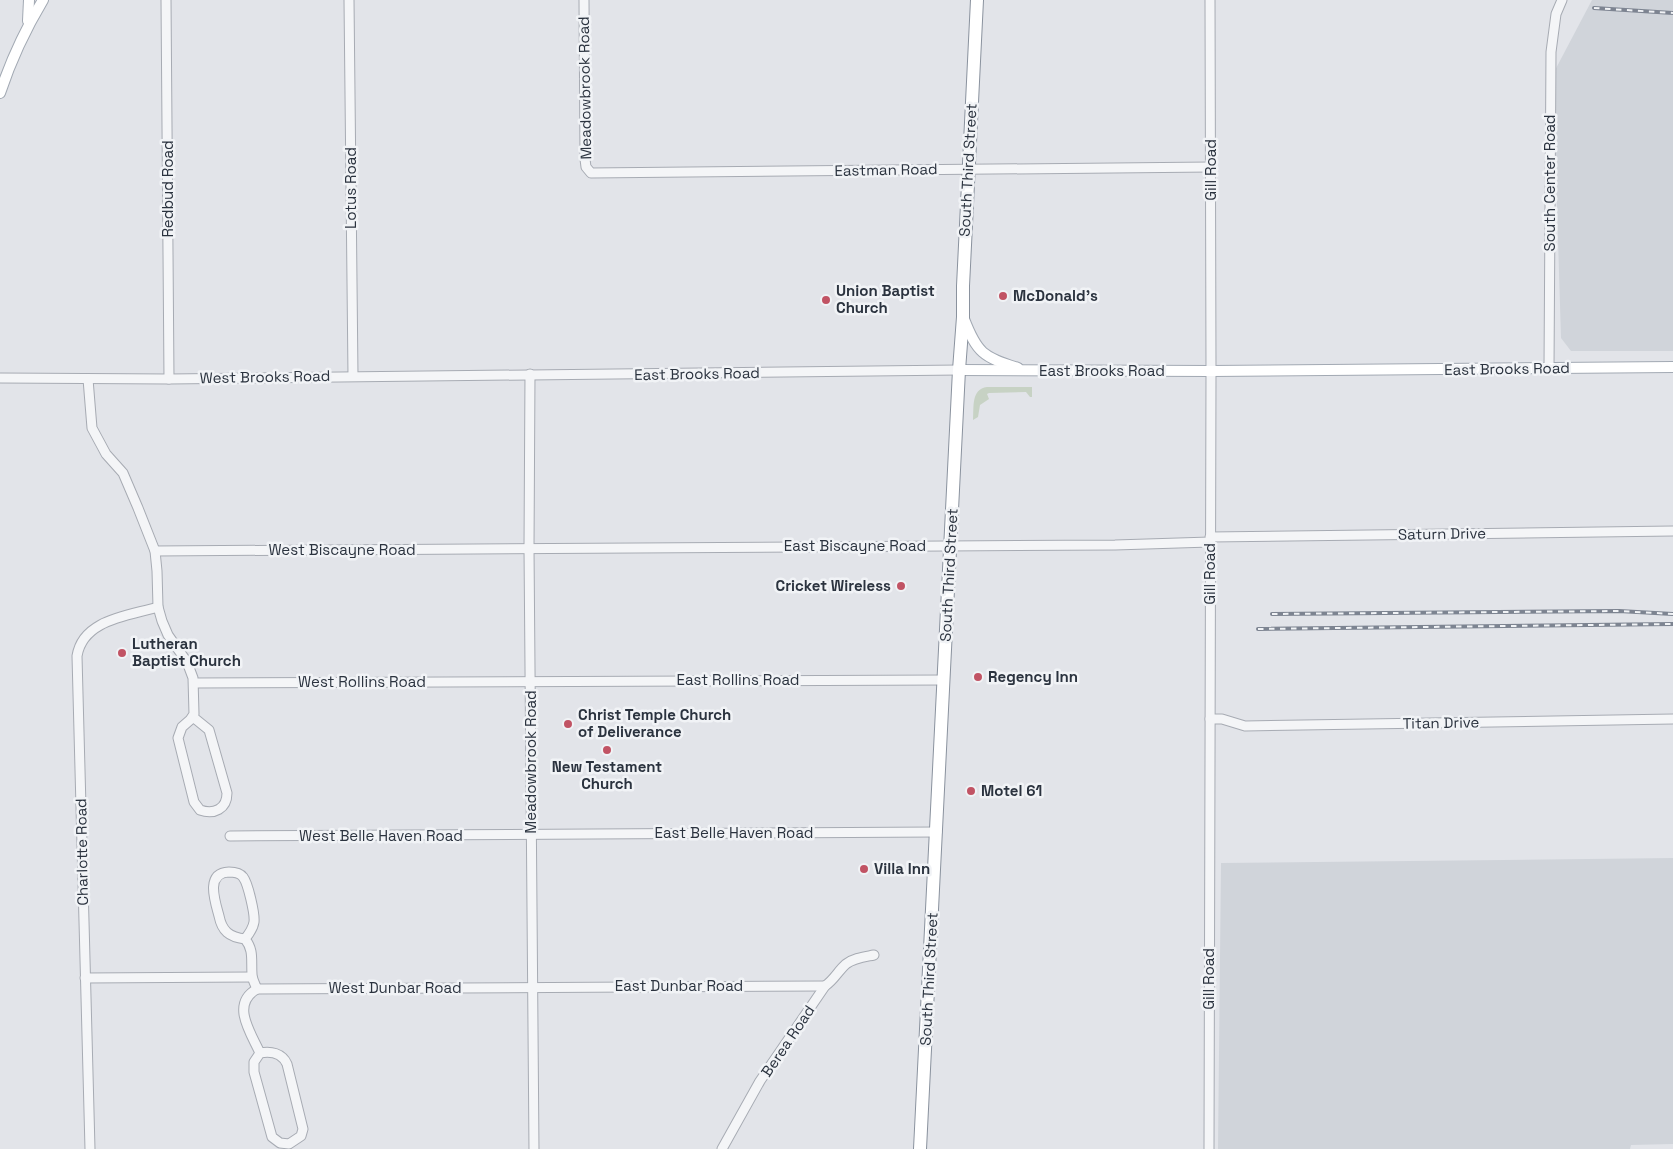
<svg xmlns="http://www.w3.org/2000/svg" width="1673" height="1149" font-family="'Space Grotesk',sans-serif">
<rect width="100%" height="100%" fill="#e2e4e9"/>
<g fill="#d0d4da">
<polygon points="1592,0 1673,0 1673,351 1571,351 1561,338 1553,74"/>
<polygon points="1673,858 1673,1144 1631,1145 1630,1149 1218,1149 1221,863"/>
</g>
<path fill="#c7d2c4" d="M987,387h45v10h-2l-4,-5 -37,1 -2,1 2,5 -9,6 -2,12 -5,3c1,-13 -2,-31 14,-33z"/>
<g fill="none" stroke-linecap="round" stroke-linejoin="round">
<defs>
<g id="minor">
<polyline points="166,0 169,379"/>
<polyline points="349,0 353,376"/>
<polyline points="584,0 585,159 586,167 591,173 1211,167"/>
<polyline points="1549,369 1551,52 1556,14 1562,0"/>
<polyline points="530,374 529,548 534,1149"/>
<polyline points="0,378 169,379 959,370"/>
<path d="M88,379l4,49 14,26 17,19 15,35 17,43 2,20 1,36 4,14 6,14 19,27 6,16 1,36 -4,6 -8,7 -4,11 16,64 6,8c14,5 27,-1 27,-17l-18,-63 -16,-13"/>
<polyline points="1210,537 1673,531"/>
<polyline points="155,551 1115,545 1210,542"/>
<polyline points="194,683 944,680"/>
<polyline points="1210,719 1222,719 1245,726 1673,719"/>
<polyline points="230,836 937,832"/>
<path d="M245,939c4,-5 8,-10 9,-17 1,-8 -6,-39 -11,-45 -3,-4 -8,-5 -14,-5 -24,1 -14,29 -10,44 3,15 10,21 26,23 9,11 6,21 7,35 0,5 3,10 5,15 -27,15 -6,44 3,64l-6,9v10l18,65 8,6 9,1 12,-8 2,-7 -16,-65c-5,-11 -16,-13 -27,-11"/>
<polyline points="85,978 252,977"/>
<polyline points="257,989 825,986"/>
<path d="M90,1149l-13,-493c6,-37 52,-40 81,-49"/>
<path d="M722,1149l38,-68 65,-95c9,-6 13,-15 21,-22 8,-6 18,-7 28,-9"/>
<polyline points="1209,1149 1211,371 1210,0"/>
</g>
<g id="major">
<polyline points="28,21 29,0"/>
<path d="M0,93c11,-33 25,-63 43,-93"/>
<path d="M964,319c13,34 19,38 54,49"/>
<polyline points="959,370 1211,371 1673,367"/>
</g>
<polyline id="highway" points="920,1149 959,370 963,317 963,286 977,0"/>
</defs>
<use href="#minor" stroke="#a7abb3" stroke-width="11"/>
<use href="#major" stroke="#a2a9b3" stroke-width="12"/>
<use href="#highway" stroke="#8a929e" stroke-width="14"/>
<use href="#minor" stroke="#f4f5f7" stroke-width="9"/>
<use href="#major" stroke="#fff" stroke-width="10"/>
<use href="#highway" stroke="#fff" stroke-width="12"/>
<defs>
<g id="rail">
<polyline points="1594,8 1673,13"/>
<polyline points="1272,614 1619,611 1673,614"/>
<polyline points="1258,629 1673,624"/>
</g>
</defs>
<use href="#rail" stroke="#7d8491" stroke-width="4"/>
<use href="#rail" stroke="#f1f3f6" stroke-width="2" stroke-dasharray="5.5" stroke-linecap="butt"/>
</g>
<g fill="#c15364" stroke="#f1f3f6" stroke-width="2">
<circle cx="1003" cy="296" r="5"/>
<circle cx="826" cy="300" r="5"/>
<circle cx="901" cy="586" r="5"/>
<circle cx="122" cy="653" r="5"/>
<circle cx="978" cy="677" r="5"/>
<circle cx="568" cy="724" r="5"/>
<circle cx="607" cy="750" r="5"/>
<circle cx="971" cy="791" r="5"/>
<circle cx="864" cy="869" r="5"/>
</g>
<g text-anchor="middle" stroke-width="5" stroke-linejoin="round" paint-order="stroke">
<g font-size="15" fill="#2b333f" stroke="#f1f3f6">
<text transform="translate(585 88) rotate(-91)" y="5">Meadowbrook Road</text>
<text transform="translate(886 170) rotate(-1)" y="5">Eastman Road</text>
<text transform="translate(968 170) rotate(-87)" y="5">South Third Street</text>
<text transform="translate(1211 170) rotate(-90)" y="5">Gill Road</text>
<text transform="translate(1550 183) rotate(-90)" y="5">South Center Road</text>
<text transform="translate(351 188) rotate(-90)" y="5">Lotus Road</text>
<text transform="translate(168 189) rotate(-90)" y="5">Redbud Road</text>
<text transform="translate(1507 369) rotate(-1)" y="5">East Brooks Road</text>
<text x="1102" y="376">East Brooks Road</text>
<text transform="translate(697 374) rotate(-1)" y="5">East Brooks Road</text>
<text transform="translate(265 377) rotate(-1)" y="5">West Brooks Road</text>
<text transform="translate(1442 534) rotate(-1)" y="5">Saturn Drive</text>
<text x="855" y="551">East Biscayne Road</text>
<text x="342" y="555">West Biscayne Road</text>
<text transform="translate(1210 574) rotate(-90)" y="5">Gill Road</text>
<text transform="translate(949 575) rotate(-87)" y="5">South Third Street</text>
<text x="738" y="685">East Rollins Road</text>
<text x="362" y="687">West Rollins Road</text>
<text transform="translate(1441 723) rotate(-1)" y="5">Titan Drive</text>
<text transform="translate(531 762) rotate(-90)" y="5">Meadowbrook Road</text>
<text x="734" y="838">East Belle Haven Road</text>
<text x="381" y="841">West Belle Haven Road</text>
<text transform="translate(82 852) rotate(-91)" y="5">Charlotte Road</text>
<text transform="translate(929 979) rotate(-87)" y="5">South Third Street</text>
<text transform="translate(1209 979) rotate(-90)" y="5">Gill Road</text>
<text x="679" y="991">East Dunbar Road</text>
<text x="395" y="993">West Dunbar Road</text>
<text transform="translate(788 1041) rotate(-56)" y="5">Berea Road</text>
</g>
<g font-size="15" font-weight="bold" fill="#2b333f" stroke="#f1f3f6" text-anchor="start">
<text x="836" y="296">Union Baptist<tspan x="836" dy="17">Church</tspan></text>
<text x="1013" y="301">McDonald's</text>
<text x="891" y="591" text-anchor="end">Cricket Wireless</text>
<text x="132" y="649">Lutheran<tspan x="132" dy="17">Baptist Church</tspan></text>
<text x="988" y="682">Regency Inn</text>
<text x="578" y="720">Christ Temple Church<tspan x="578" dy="17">of Deliverance</tspan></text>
<text x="607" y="772" text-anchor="middle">New Testament<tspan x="607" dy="17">Church</tspan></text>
<text x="981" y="796">Motel 61</text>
<text x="874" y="874">Villa Inn</text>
</g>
</g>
</svg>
